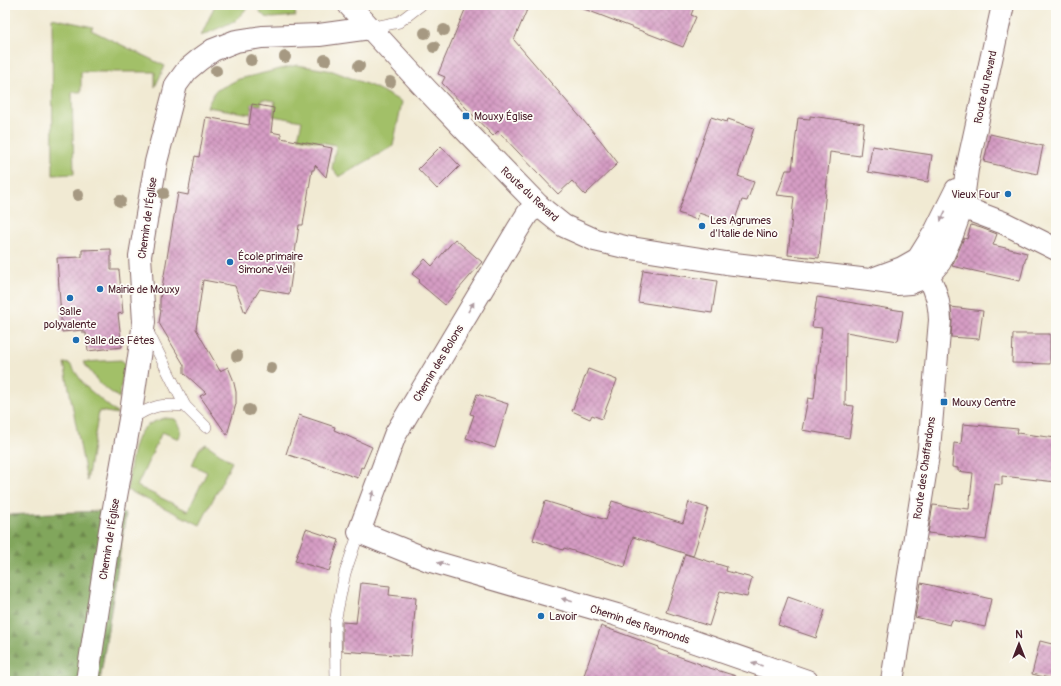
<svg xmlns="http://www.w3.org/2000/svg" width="1061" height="686" font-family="Pangolin,sans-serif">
<defs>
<pattern id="forest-firs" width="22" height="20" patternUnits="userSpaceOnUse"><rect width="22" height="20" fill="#81a65c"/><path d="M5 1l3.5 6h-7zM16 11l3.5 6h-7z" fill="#6c874c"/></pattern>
<pattern id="building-cross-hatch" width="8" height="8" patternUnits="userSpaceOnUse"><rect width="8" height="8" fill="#d59dc4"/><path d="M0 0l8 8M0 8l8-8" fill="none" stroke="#af7f9f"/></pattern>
</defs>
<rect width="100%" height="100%" fill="#fdfcf7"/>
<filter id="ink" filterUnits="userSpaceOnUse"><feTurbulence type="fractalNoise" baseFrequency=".025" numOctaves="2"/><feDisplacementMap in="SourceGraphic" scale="8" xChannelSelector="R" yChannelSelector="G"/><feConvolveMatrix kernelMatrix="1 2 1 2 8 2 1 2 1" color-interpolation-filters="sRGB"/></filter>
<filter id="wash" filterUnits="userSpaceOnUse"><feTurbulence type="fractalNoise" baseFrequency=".012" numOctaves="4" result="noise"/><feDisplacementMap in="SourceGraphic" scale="16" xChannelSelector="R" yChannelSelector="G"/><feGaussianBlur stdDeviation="0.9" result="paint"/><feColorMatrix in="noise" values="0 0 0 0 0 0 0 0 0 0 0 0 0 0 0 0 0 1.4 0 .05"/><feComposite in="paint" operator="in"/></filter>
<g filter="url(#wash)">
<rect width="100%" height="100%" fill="#f1ead3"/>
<g fill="#a2c067" stroke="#767049">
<polygon points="215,5 250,5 235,21 201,36"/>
<polygon points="259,5 293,5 296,16 272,18 265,17 260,12"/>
<polygon points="52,18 93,27 91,30 165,66 155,87 155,72 81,72 81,92 72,92 74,174 53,175"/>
<polygon points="297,65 333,71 374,87 402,102 393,146 339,177 332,168 336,145 298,138 302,121 273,116 275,101 262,99 261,105 252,104 251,114 207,107 215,91 239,79"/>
<polygon points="121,360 125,363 119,398 100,384 83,362"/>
<polygon points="64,363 70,364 85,386 118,414 99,411 87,481"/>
<path d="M165,418l10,1c7,9 7,10 4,20l-17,-7 -25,54 51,25 19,-39 -15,-7 7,-16 7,-5 26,18 -32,63 -73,-35c3,-17 5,-49 16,-61 6,-6 15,-9 22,-11z"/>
</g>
<polygon fill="url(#forest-firs)" stroke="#666244" points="101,511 126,514 100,681 5,681 5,515"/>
<g id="blocks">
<g fill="url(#building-cross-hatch)">
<polygon points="467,5 529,5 514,40 601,141 618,163 585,195 572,181 558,194 498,131 493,136 442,83 445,77 438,74"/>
<polygon points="580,5 695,5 691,15 696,17 683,47 579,7"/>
<polygon points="252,104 274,108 271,132 281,134 281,138 332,148 326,177 315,165 314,170 312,170 303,225 299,225 289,294 260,289 245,313 235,286 203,280 196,329 220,371 228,367 233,379 236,392 236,404 227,435 200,396 206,393 184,373 184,365 159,323 161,310 160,310 160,299 178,193 188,195 195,156 199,157 206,117 249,125"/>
<polygon points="810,116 864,123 860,156 830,152 819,258 788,255 794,197 777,195 786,170 792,170 798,118 810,119"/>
<polygon points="711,117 727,122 728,119 754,128 738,176 754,182 747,201 742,200 733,225 699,213 697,220 678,213"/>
<polygon points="990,134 1043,146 1037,174 984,162"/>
<polygon points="441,146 460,166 437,189 418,169"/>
<polygon points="872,146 932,155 928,182 868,172"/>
<polygon points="971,225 981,228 997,234 993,245 1027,253 1020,281 952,266 964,238 967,239"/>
<polygon points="455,239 482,262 445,305 418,282 420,280 412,274 425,259 432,266"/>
<polygon points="111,249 111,270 119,270 123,313 118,314 122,347 88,351 86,333 83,333 83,330 62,332 57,258 82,257 82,250"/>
<polygon points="643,270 717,281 712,313 638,302"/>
<polygon points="817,297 903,311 898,341 846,332 845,405 854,406 849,438 802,430 808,398 814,399 822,328 812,327"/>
<polygon points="951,307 983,311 979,339 951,337 952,321"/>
<polygon points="1013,334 1050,334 1050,364 1012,363"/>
<polygon points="588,369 617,380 602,419 592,415 590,419 572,411"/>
<polygon points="477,394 508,404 495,448 466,438 474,415 470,414"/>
<polygon points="299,415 335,427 334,430 372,447 363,468 361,467 358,478 286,454"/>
<polygon points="963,424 1018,429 1017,433 1056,438 1056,482 1002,476 1002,485 995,484 986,540 928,533 933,505 969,509 973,473 958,471 958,468 952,467 954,443 961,444"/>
<polygon points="545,501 606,520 612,501 683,523 689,502 708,508 693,556 633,537 625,567 564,548 563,550 533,540"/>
<polygon points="306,529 339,540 329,571 295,561"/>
<polygon points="685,554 727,567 726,571 752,578 747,597 720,591 709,626 666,612"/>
<polygon points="361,583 390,586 389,595 416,598 411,656 342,651 342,622 356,623"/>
<polygon points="921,583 991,599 985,627 952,620 950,625 915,617"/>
<polygon points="788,597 825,610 816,638 778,625"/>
<polygon points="601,626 659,647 658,649 700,664 700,665 736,676 735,681 582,681"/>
<polygon points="1040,641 1056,645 1056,680 1032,674"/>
</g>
</g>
</g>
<g filter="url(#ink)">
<use href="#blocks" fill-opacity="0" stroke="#846666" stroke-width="1"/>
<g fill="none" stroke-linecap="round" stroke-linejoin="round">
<defs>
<g id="lane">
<polyline points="370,28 399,22 421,5"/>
<polyline points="146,328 185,406"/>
<path d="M131,419c22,-14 29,-15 54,-13l21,21"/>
<polyline points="336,681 335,622 345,573 359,532"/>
</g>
<g id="street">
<polyline points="539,206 528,213 518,229 395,435 359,532 431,561 617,615 807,681"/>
<polyline points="962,207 1004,223 1056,249"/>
</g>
<g id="secondary">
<polyline points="349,5 426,89 466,131 539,206 564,226 595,240 625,247 726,263 869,280 897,284 910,283 928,276 940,262 952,235 962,207 967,169 1003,5"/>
<polyline points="875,278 902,268 918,259 936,230 956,190"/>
<polyline points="87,681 110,530 130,419 144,322 140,256 156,162 176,85 187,70 199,60 213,50 236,41 262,37 319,35 370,28"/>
<path d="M892,681l37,-232 11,-129c-1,-27 -8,-38 -22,-61"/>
</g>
</defs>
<use href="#lane" stroke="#846666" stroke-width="12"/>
<use href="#street" stroke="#846666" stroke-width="24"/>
<use href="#secondary" stroke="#846666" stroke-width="24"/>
<use href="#lane" stroke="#fff" stroke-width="11"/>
<use href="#street" stroke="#fff" stroke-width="22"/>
<use href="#secondary" stroke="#fff" stroke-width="22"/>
</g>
<g fill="#a69982">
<circle cx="444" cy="30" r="6"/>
<circle cx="425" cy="33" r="6"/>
<circle cx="434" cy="47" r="6"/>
<circle cx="285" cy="57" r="6"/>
<circle cx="251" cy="60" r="6"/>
<circle cx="325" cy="60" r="6"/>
<circle cx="359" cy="66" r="6"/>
<circle cx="216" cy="71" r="6"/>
<circle cx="390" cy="82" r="6"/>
<circle cx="163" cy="193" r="6"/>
<circle cx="78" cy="195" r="6"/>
<circle cx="120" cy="201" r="6"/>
<circle cx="237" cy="356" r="6"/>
<circle cx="271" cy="368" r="6"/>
<circle cx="249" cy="410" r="6"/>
</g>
<defs><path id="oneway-solid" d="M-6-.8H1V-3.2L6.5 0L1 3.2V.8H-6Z"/></defs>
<g fill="#ae9aa0">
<use href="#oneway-solid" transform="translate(943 216) rotate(115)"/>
<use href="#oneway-solid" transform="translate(471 307) rotate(-59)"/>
<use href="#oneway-solid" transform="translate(372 496) rotate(-70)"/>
<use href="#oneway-solid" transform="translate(443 564) rotate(-164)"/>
<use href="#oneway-solid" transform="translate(567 600) rotate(-164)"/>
<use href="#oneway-solid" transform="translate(757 664) rotate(-161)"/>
</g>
</g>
<g fill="#1f6fb2" stroke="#fdfcf7" stroke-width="1.5">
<rect x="462" y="112" width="8" height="8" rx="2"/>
<circle cx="1008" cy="194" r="4"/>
<circle cx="702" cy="226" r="4"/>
<circle cx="230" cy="262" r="4"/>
<circle cx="100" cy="289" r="4"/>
<circle cx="70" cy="298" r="4"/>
<circle cx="76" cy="340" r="4"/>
<rect x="940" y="398" width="8" height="8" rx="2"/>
<circle cx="541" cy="616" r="4"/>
</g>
<g text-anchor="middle" stroke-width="3.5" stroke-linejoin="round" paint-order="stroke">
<g font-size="11" fill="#4a1f2b" stroke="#fdfcf7">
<text transform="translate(985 87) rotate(-78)" y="4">Route du Revard</text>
<text transform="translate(530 194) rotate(43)" y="4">Route du Revard</text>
<text transform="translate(147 218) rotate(-82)" y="4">Chemin de l'Église</text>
<text transform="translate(438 363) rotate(-59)" y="4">Chemin des Bolons</text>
<text transform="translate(924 468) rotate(-82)" y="4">Route des Chaffardons</text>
<text transform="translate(109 539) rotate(-81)" y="4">Chemin de l'Église</text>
<text transform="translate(640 624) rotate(18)" y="4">Chemin des Raymonds</text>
</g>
<g font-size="11" fill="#4a1f2b" stroke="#fdfcf7" text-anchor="start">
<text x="474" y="120">Mouxy Église</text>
<text x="1000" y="198" text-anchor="end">Vieux Four</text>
<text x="710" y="224">Les Agrumes<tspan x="710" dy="13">d'Italie de Nino</tspan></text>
<text x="238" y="260">École primaire<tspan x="238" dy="13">Simone Veil</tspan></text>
<text x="108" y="293">Mairie de Mouxy</text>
<text x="70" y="315" text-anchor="middle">Salle<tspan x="70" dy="13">polyvalente</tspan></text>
<text x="84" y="344">Salle des Fêtes</text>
<text x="952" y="406">Mouxy Centre</text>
<text x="549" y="620">Lavoir</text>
</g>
</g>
<rect width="1061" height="686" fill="none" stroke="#fdfcf7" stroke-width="20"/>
<g transform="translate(1019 644)" stroke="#fdfcf7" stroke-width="3" paint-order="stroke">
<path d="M0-3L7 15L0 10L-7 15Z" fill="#4a1f2b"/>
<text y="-6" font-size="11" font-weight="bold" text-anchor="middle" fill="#4a1f2b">N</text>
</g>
</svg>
